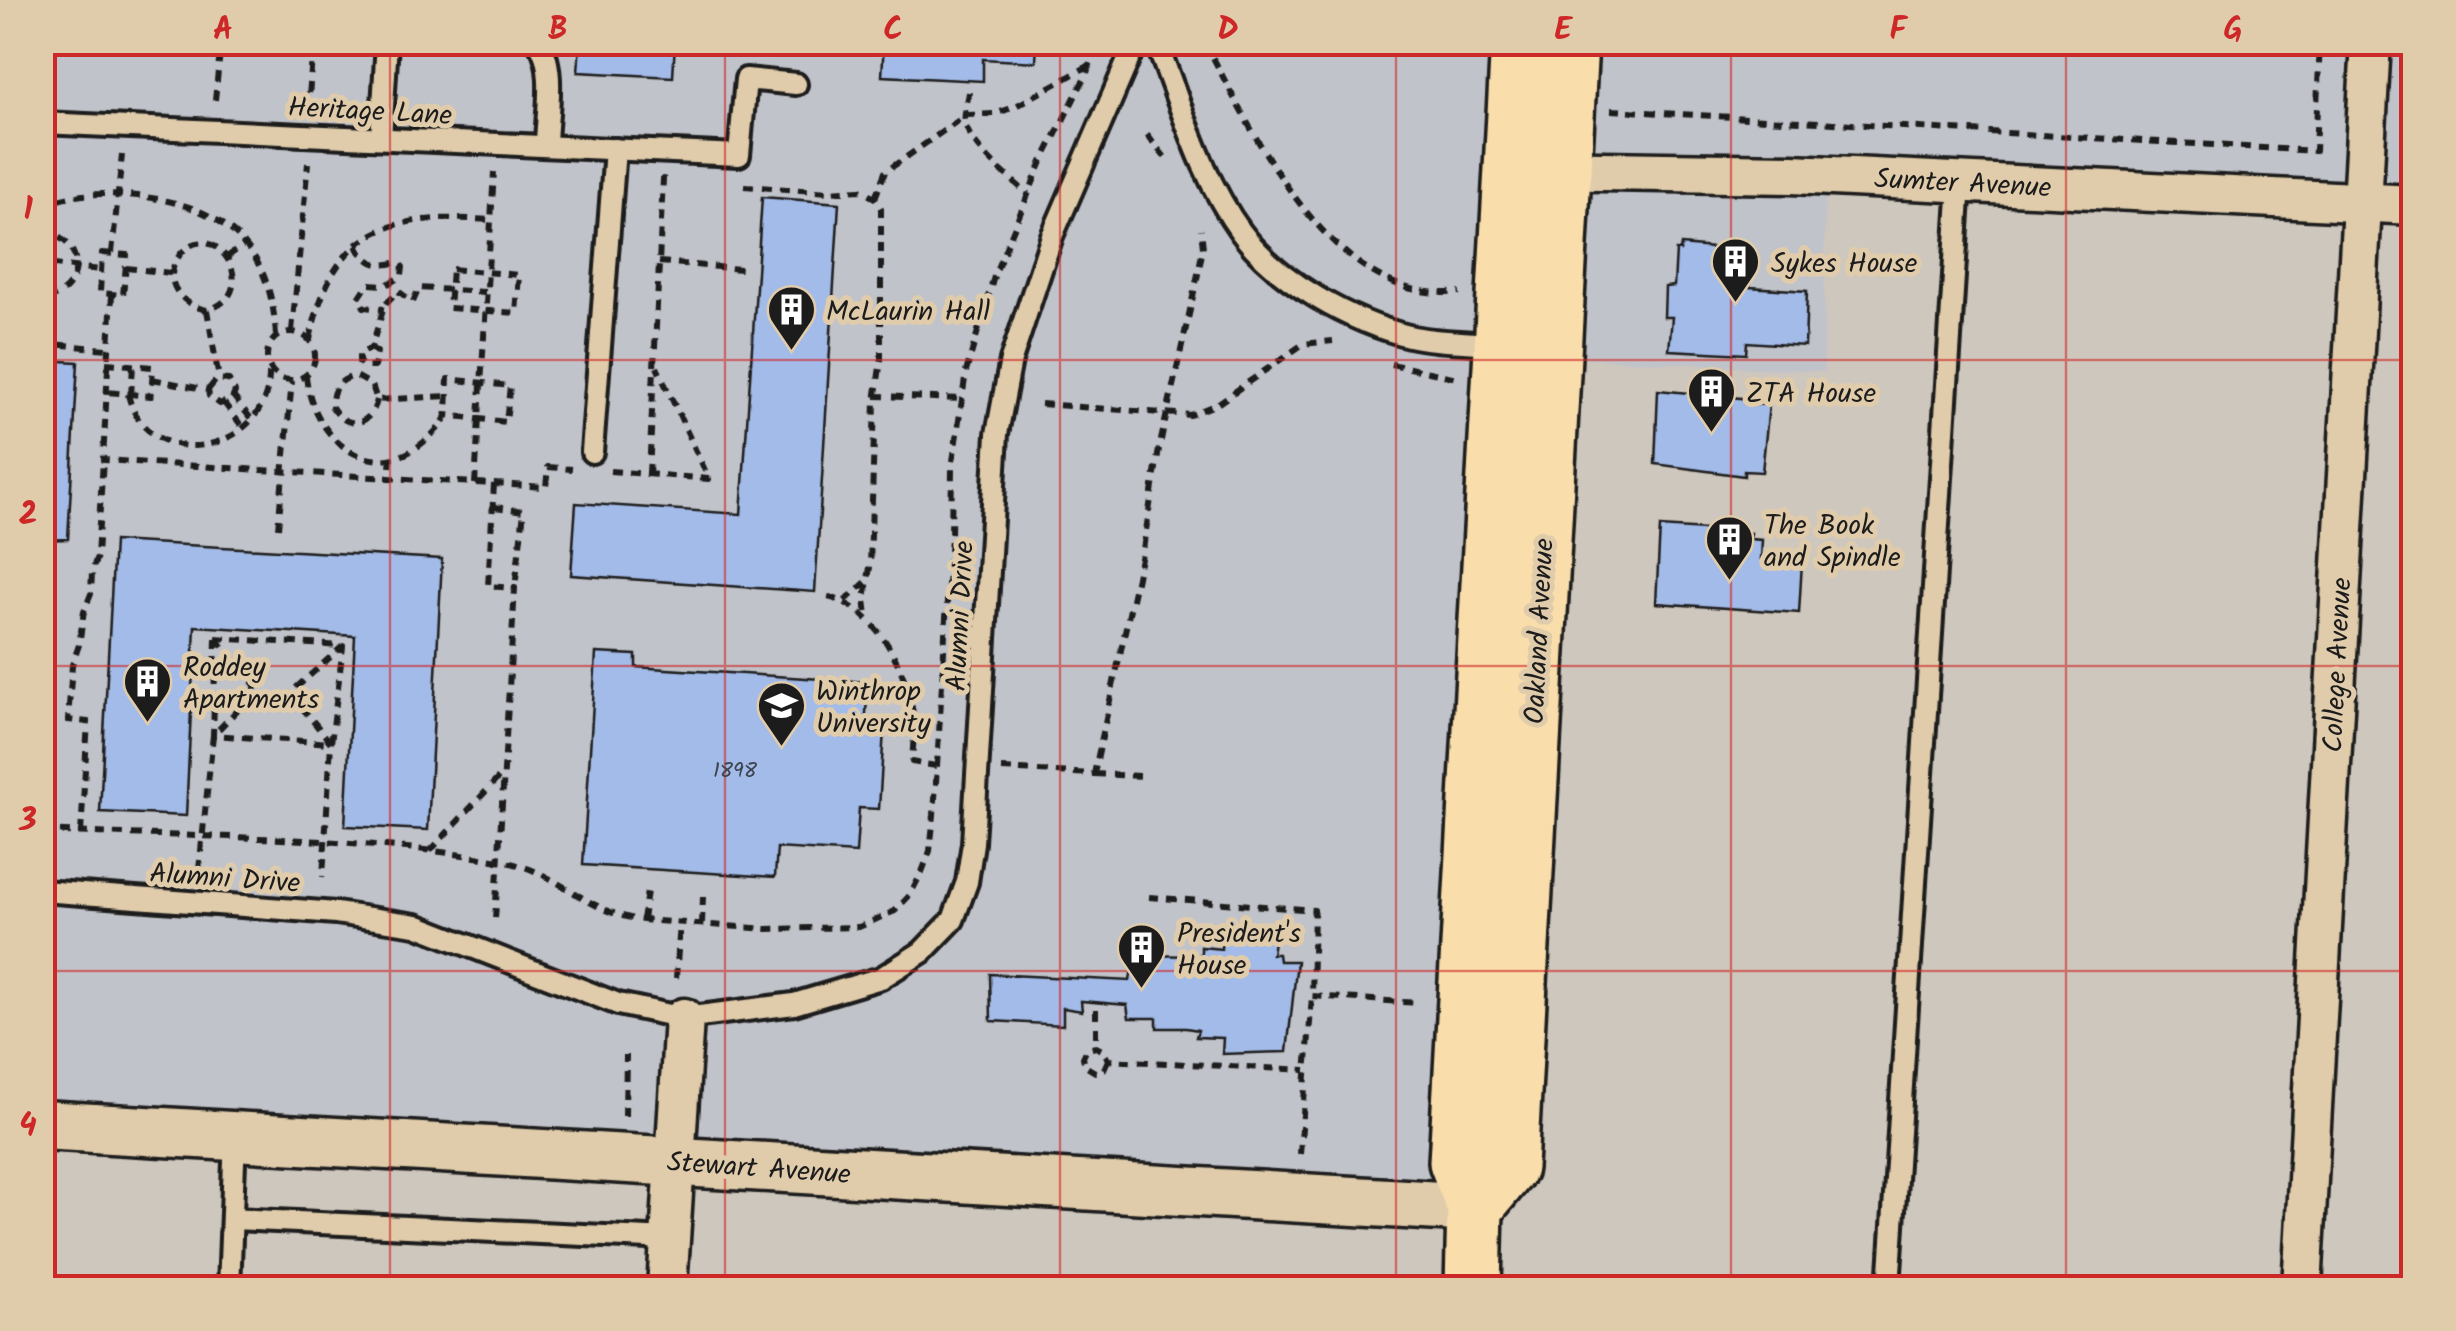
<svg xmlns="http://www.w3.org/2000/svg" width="2456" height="1331" font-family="Kalam,sans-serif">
<rect width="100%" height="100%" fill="#cec7bd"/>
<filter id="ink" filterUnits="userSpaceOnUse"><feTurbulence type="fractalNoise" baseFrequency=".01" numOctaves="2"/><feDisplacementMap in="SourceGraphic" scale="20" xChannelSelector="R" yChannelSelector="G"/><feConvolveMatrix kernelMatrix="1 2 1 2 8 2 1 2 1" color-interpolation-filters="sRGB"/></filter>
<g filter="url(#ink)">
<polygon fill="#c1c3ca" points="42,43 2413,43 2413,210 1825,179 1824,372 1544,356 1489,1213 43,1126"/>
<g fill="#a3bbe8" stroke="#1c1c1c" stroke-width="2.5">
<polygon points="580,42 675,42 673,77 578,72"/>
<polygon points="884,42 1037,42 1036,62 983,59 983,81 882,76"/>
<polygon points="762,197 839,203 815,592 571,575 576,503 741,514"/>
<polygon points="1681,245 1734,250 1733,269 1750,270 1750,287 1807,291 1805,346 1747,342 1746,354 1669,350 1672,317 1664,317 1665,287 1674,286 1676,250 1680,251"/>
<polygon points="42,360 78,362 68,539 42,540"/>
<polygon points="1658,390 1750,399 1751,404 1769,405 1762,472 1744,471 1744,476 1655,464"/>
<polygon points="1660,527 1751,533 1750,539 1762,540 1761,559 1802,562 1799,613 1656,603"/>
<polygon points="114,541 442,559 428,830 345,826 355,636 195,626 186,816 100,812"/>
<polygon points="596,653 636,655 636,667 868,682 865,729 884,730 879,809 859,808 856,853 777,848 775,877 583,865"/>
<polygon points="1222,930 1275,934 1272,954 1278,954 1279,961 1297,961 1287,1052 1222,1054 1223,1038 1196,1037 1198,1030 1186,1028 1157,1028 1157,1018 1129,1018 1127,1005 1081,1001 1082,1011 1063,1008 1063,1025 991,1021 990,974 1130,981 1134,955 1201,956 1201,947 1221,949"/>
</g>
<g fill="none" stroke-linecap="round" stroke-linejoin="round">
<defs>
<g id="service">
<path d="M538,42c19,24 8,75 8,104"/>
<path d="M1156,42c25,63 45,135 85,190 36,49 109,90 168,104 29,7 62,5 92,9"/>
<polyline points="42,123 739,155 746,79 796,84"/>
<polyline points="381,138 387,42"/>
<polyline points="592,452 615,149"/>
<polyline points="42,891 336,913 416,925 618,1004 684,1018 794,1004 881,978 922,952 953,920 967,882 973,843 997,434 1011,360 1052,236 1136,42"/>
<polyline points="232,1219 670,1239"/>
<polyline points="229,1288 235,1137"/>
<polyline points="1889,1288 1960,182"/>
</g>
<g id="minor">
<polyline points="1539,170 1792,174 2414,205"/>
<polyline points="667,1288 684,1018"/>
<polyline points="2302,1288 2371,42"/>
</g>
<polyline id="tertiary" points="42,1125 1475,1208"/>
<g id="primary">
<polyline points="1475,1208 1509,1167 1570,42"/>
<polyline points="1473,1288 1475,1208 1457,1162 1519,42"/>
</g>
</defs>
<use href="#service" stroke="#1c1c1c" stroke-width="28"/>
<use href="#minor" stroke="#1c1c1c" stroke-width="45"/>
<use href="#tertiary" stroke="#1c1c1c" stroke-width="55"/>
<use href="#primary" stroke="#1c1c1c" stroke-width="62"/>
<g stroke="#1c1c1c" stroke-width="6" stroke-dasharray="10 8" stroke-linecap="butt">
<path d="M1205,42c48,92 128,266 255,250"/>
<path d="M969,92c-1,9 -6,22 -4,31 5,24 46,56 63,71"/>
<polyline points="215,100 221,42"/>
<polyline points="1611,110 2315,151 2320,42"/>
<polyline points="308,111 313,42"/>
<polyline points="1147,135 1168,161"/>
<polyline points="744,186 830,192 860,190 875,198 881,208 881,360 875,401 870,567 865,599 867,616"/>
<polyline points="875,198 885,172 966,115 995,114 1014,107 1090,65"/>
<path d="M42,207c26,-14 56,-14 84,-12 92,7 146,46 150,143"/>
<path d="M42,233c46,3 44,62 0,66"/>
<path d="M356,246c13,18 21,22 42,16l5,5 -1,9 -16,9 -18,-1 -9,14 5,9 20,2"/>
<polygon points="102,253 127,255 123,295 100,293"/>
<polyline points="112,253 122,155"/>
<polyline points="227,257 245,244"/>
<polyline points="659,262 741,269"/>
<polyline points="126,268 171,273"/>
<polygon points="452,269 519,275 516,313 449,308"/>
<polyline points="42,294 45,264 101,270"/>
<polyline points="112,294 103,460 389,478"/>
<path d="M207,310c-24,-4 -45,-27 -30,-51 33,-52 91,34 30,51l12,69"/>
<polyline points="292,331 308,163"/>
<circle cx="291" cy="356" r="24"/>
<path d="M310,340c22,-110 76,-127 180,-120"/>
<polyline points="42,343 107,349"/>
<polyline points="371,348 377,352 374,367 365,367 359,362 359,354 371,348 385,304 398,291 413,302 419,288 485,292"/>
<polyline points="106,363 153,367 151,396 107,392"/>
<polyline points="1391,364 1457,378"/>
<path d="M306,376c6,60 63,113 119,65 7,-7 16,-13 20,-23 4,-12 2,-27 3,-39l62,7 -4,36 -60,-7"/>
<polyline points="152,379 208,390 209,396 220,404 232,399 235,392 229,380 217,379 208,390"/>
<path d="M128,394c18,84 146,60 141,-27"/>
<polyline points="131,395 133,366"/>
<polyline points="233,396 252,420"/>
<polyline points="875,396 962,399"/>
<path d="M377,400c-6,26 -30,31 -45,7 -1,-18 7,-28 24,-31l16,9 5,15 70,-4"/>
<polyline points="224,403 244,429"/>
<polyline points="1041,404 1190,415 1217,404 1303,344 1333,341"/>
<polyline points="391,457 389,478 546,487 548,467 572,469"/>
<polyline points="610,471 709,479 657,367"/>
<polyline points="649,474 663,179 666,180"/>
<polyline points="475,484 494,172"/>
<polyline points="494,484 488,586 515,588 495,920"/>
<polyline points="494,507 524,511 515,588"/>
<polyline points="278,528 292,381"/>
<path d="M828,597c48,11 78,70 85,117 2,15 0,32 -1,48l24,4"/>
<polyline points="845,601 866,582"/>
<polyline points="216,638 343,646 290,693 331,743 323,877"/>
<polyline points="216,638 213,735 331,743 343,647"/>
<polyline points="1002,769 1094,774 1143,549 1159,449 1198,274 1203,248 1201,229"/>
<polyline points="1094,774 1143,776"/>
<path d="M42,831c154,7 311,3 463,31 53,9 84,53 138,58l124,9 92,-2 36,-16 15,-16 12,-23 8,-21 4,-36 17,-279 1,-68 14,-96 29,-99 46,-109 45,-89 13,-33"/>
<polyline points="81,833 88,722 68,720 72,665 79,645 84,611 91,594 92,572 97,556 103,460"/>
<polyline points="430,851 503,773"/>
<polyline points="199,870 213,735 255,692 255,685 217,639"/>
<polyline points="1149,897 1314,910 1312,996 1419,1003"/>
<polyline points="643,920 647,891"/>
<polyline points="702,924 703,897"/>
<polyline points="676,978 680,923"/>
<polyline points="1096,1009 1096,1047"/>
<polyline points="1108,1060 1104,1069 1095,1072 1085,1066 1083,1057 1087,1049 1096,1047 1104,1051 1108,1060 1306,1070"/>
<polyline points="625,1116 626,1055"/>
<polyline points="1300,1154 1312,996"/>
</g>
<use href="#service" stroke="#e0ccab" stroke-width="20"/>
<use href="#minor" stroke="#e0ccab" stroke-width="38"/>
<use href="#tertiary" stroke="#e0ccab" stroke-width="48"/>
<use href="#primary" stroke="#f9deab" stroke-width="55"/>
</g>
</g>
<path fill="none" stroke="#cd2727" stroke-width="2.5" stroke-opacity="0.55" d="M390,42v1246M725,42v1246M1060,42v1246M1396,42v1246M1731,42v1246M2066,42v1246M42,360h2372M42,666h2372M42,971h2372"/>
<defs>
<symbol id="building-pin" viewBox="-11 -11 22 30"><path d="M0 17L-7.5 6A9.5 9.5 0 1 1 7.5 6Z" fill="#1c1c1c" stroke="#e0ccab"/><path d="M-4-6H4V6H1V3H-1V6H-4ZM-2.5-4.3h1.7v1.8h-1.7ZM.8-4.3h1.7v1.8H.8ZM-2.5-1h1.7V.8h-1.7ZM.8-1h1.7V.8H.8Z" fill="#fff"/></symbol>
<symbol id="university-pin" viewBox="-11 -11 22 30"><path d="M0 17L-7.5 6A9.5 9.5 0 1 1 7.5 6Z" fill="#1c1c1c" stroke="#e0ccab"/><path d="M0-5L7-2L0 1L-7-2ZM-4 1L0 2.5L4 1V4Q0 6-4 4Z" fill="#fff"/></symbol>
</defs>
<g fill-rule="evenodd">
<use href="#building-pin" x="1708" y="234" width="55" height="75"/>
<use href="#building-pin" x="764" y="282" width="55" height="75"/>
<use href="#building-pin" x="1684" y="364" width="55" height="75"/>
<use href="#building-pin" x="1702" y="512" width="55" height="75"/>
<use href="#building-pin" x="120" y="654" width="55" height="75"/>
<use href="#university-pin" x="754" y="678" width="55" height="75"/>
<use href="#building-pin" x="1114" y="920" width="55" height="75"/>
</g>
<g text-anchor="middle" stroke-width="10" stroke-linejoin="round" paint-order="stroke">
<g font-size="22" fill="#3e444f">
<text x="735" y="777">1898</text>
</g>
<g font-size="28" fill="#1c1c1c" stroke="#e0ccab">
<text transform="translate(370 110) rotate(3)" y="10">Heritage Lane</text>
<text transform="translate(1963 182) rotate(3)" y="10">Sumter Avenue</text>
<text transform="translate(959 616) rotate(-87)" y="10">Alumni Drive</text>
<text transform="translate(1538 631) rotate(-87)" y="10">Oakland Avenue</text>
<text transform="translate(2336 665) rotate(-87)" y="10">College Avenue</text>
<text transform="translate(225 877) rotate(4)" y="10">Alumni Drive</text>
<text transform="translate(759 1167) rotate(4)" y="10">Stewart Avenue</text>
</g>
<g font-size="28" fill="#1c1c1c" stroke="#e0ccab" text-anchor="start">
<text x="1771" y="272">Sykes House</text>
<text x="826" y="320">McLaurin Hall</text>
<text x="1746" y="402">ZTA House</text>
<text x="1764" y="534">The Book<tspan x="1764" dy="32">and Spindle</tspan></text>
<text x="183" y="676">Roddey<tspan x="183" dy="32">Apartments</tspan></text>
<text x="816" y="700">Winthrop<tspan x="816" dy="32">University</tspan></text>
<text x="1177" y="942">President's<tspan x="1177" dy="32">House</tspan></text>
</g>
</g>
<rect width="2456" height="1331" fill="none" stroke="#e0ccab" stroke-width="110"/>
<rect x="55" y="55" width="2346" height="1221" fill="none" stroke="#cd2727" stroke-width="4"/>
<g font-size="32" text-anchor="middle" font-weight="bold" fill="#cd2727">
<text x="223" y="39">A</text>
<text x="558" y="39">B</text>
<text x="893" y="39">C</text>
<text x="1228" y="39">D</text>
<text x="1563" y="39">E</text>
<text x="1898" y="39">F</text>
<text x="2233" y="39">G</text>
<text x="28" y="219">1</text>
<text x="28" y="524">2</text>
<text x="28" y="830">3</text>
<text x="28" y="1135">4</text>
</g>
</svg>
